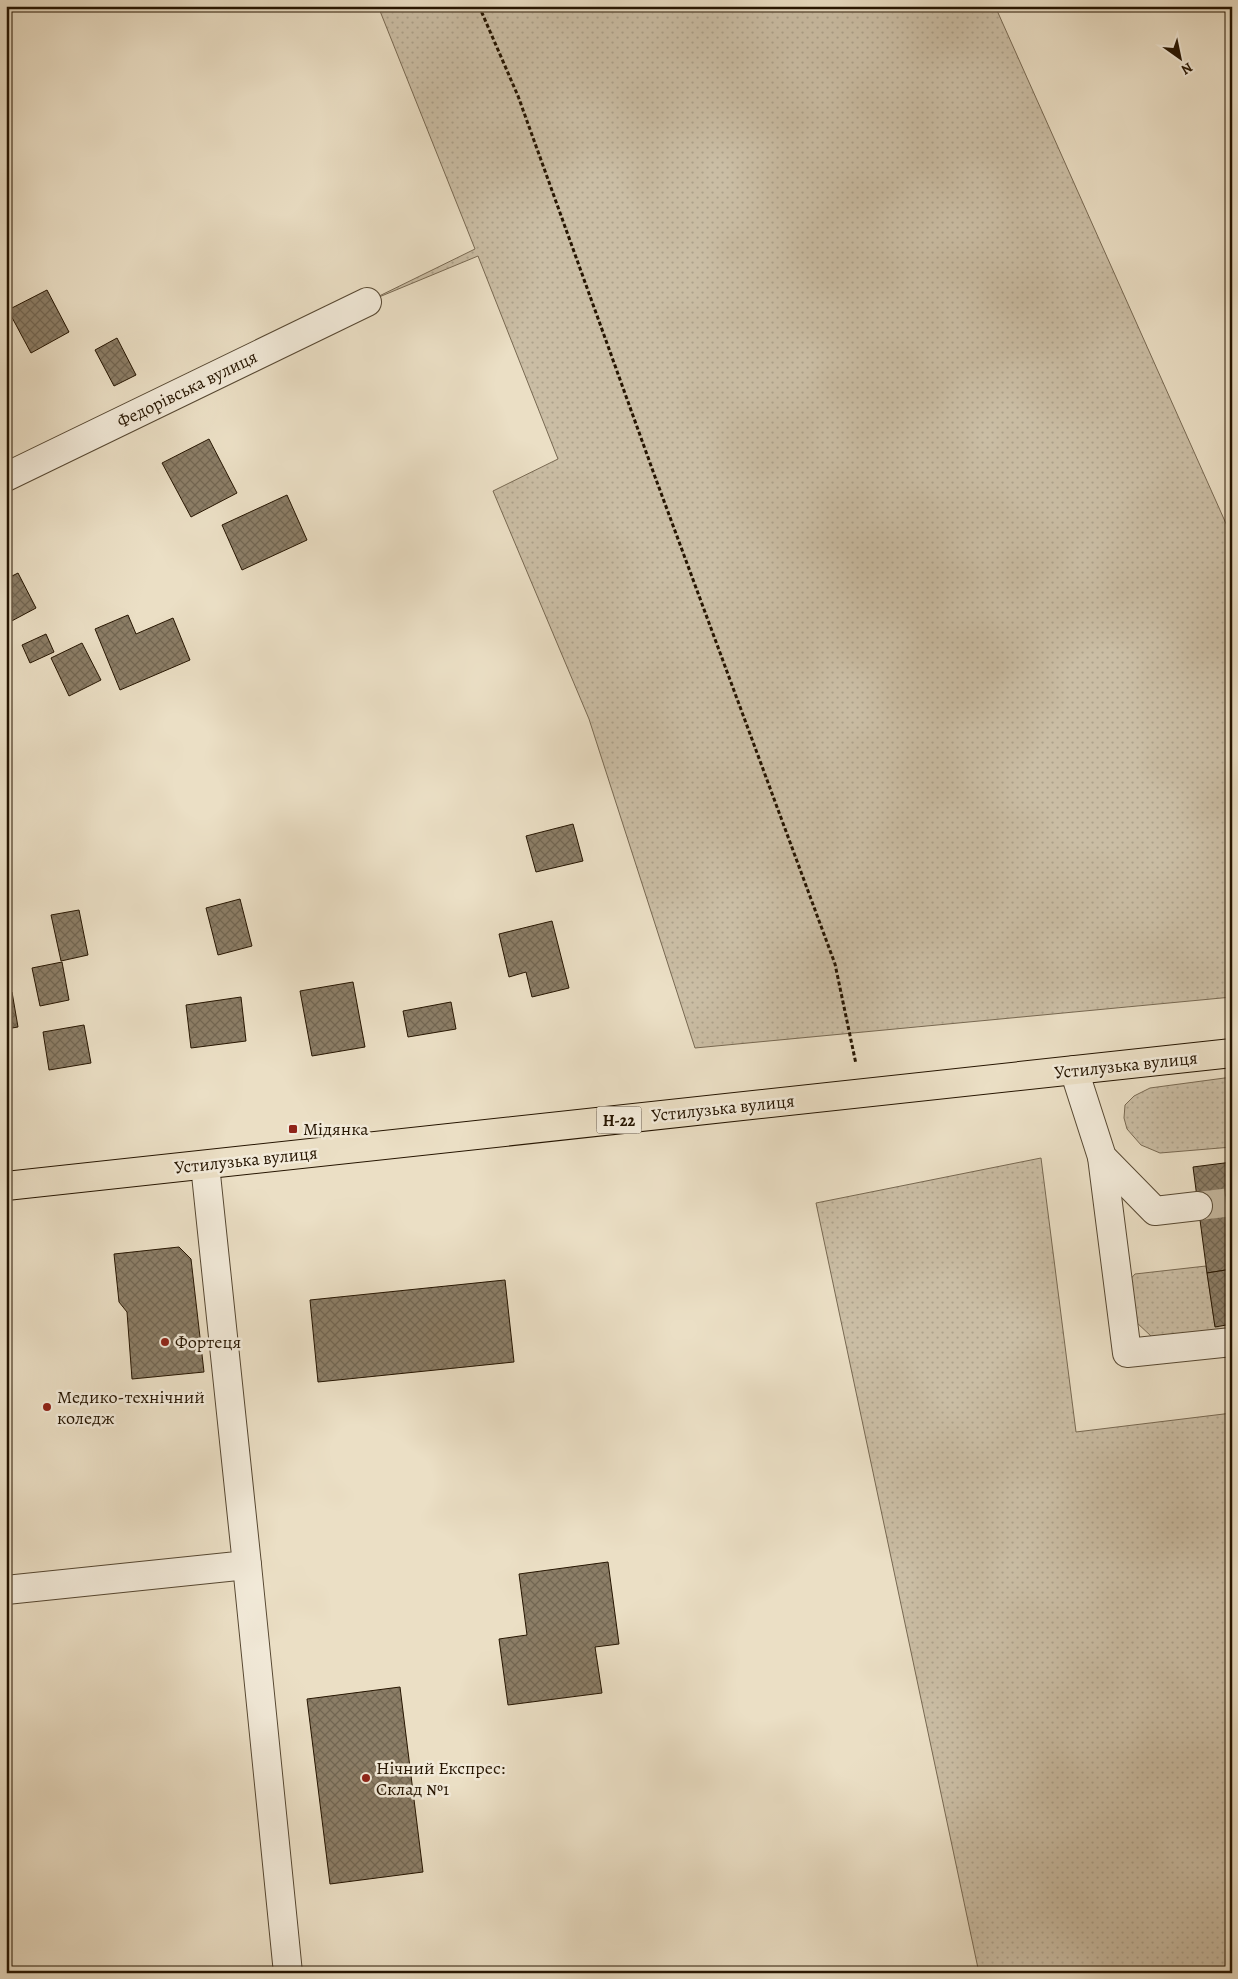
<svg xmlns="http://www.w3.org/2000/svg" width="1238" height="1979" font-family="Alegreya,serif">
<defs>
<pattern id="grass-dots" width="8" height="8" patternUnits="userSpaceOnUse" patternTransform="scale(1.25)"><rect width="8" height="8" fill="#cabda4"/><path d="M2 2h.1M6 6h.1" fill="none" stroke="#ada28b" stroke-width="1.8" stroke-linecap="round"/></pattern>
<pattern id="building-cross-hatch" width="8" height="8" patternUnits="userSpaceOnUse" patternTransform="scale(1.25)"><rect width="8" height="8" fill="#8c7e67"/><path d="M0 0l8 8M0 8l8-8" fill="none" stroke="#726652"/></pattern>
</defs>
<rect width="100%" height="100%" fill="#ebdfc5"/>
<filter id="stains"><feTurbulence type="fractalNoise" baseFrequency=".004" numOctaves="4"/><feColorMatrix values="0 0 0 0 .2 0 0 0 0 .09 0 0 0 0 .02 0 0 0 .5 -.17"/></filter>
<radialGradient id="worn" r=".72"><stop offset=".6" stop-color="#630" stop-opacity="0"/><stop offset="1" stop-color="#630" stop-opacity=".3"/></radialGradient>
<g fill="url(#grass-dots)" stroke="#786952">
<polygon points="378,6 995,6 1232,537 1232,997 695,1048 589,719 493,491 558,459 478,256 367,302 475,249"/>
<polygon points="1232,1077 1232,1147 1160,1153 1141,1145 1127,1129 1124,1118 1125,1105 1134,1096 1150,1088"/>
<polygon points="1041,1158 1076,1432 1232,1413 1232,1973 979,1973 816,1203"/>
<polygon points="1206,1266 1215,1326 1232,1324 1232,1332 1152,1337 1135,1321 1126,1284 1135,1274"/>
</g>
<g fill="url(#building-cross-hatch)" stroke="#261501">
<polygon points="47,290 69,332 31,353 8,310"/>
<polygon points="117,338 136,375 114,386 95,350"/>
<polygon points="209,439 237,493 191,517 162,463"/>
<polygon points="287,495 307,540 242,570 222,525"/>
<polygon points="18,573 36,608 6,624 6,579"/>
<polygon points="128,615 136,634 173,618 190,660 120,690 95,629"/>
<polygon points="46,634 54,652 30,663 22,645"/>
<polygon points="82,643 101,680 69,696 51,658"/>
<polygon points="573,824 583,861 536,872 526,836"/>
<polygon points="240,899 252,946 218,955 206,908"/>
<polygon points="79,910 88,955 61,961 51,915"/>
<polygon points="552,921 569,988 532,997 526,972 509,977 499,934"/>
<polygon points="62,962 69,1000 40,1006 32,968"/>
<polygon points="353,982 365,1047 312,1056 300,991"/>
<polygon points="12,992 18,1027 6,1029 6,993"/>
<polygon points="241,997 246,1041 191,1048 186,1005"/>
<polygon points="451,1002 456,1029 408,1037 403,1011"/>
<polygon points="84,1025 91,1063 49,1070 43,1032"/>
<polygon points="1232,1162 1232,1269 1207,1273 1193,1167"/>
<polygon points="179,1247 191,1259 204,1372 132,1379 127,1312 119,1302 114,1254"/>
<polygon points="1232,1269 1232,1324 1215,1327 1207,1273"/>
<polygon points="505,1280 514,1362 318,1382 310,1300"/>
<polygon points="608,1562 619,1644 595,1647 602,1693 508,1705 499,1639 527,1635 519,1574"/>
<polygon points="400,1687 423,1872 330,1884 307,1699"/>
</g>
<g fill="none" stroke-linecap="round" stroke-linejoin="round">
<polyline stroke="#c4b79e" stroke-width="28" stroke-dasharray="28 14" stroke-linecap="butt" points="1198,1206 1232,1202"/>
<defs>
<g id="minor">
<polyline points="6,477 367,302"/>
<polyline points="1074,1070 1102,1157 1155,1211 1198,1206"/>
<polyline points="1102,1157 1127,1353 1232,1342"/>
<polyline points="247,1565 288,1973"/>
<polyline points="6,1590 247,1565 205,1165"/>
</g>
<polyline id="major" points="6,1186 1232,1053"/>
</defs>
<use href="#minor" stroke="#574832" stroke-width="30"/>
<use href="#major" stroke="#261501" stroke-width="30"/>
<polyline stroke="#261501" stroke-width="3" stroke-dasharray="4 2.5" stroke-linecap="butt" points="479,6 518,96 654,474 835,964 856,1064"/>
<use href="#minor" stroke="#f2ead9" stroke-width="28"/>
<use href="#major" stroke="#ebdfc5" stroke-width="28"/>
</g>
<g fill="#8f2418" stroke="#f2ead9" stroke-width="2">
<rect x="288" y="1124" width="10" height="10" rx="2.5"/>
<circle cx="165" cy="1342" r="5"/>
<circle cx="47" cy="1407" r="5"/>
<circle cx="366" cy="1778" r="5"/>
</g>
<g text-anchor="middle" stroke-width="5" stroke-linejoin="round" paint-order="stroke">
<rect fill="#f2ead9" stroke="#635542" stroke-width="1" x="596.5" y="1106.5" width="45" height="27" rx="4"/>
<g font-size="16" font-weight="bold" fill="#261501">
<text x="619" y="1126">Н-22</text>
</g>
<g font-size="18" fill="#261501" stroke="#f2ead9">
<text transform="translate(187 389) rotate(-26)" y="6">Федорівська вулиця</text>
<text transform="translate(1126 1065) rotate(-6)" y="6">Устилузька вулиця</text>
<text transform="translate(723 1108) rotate(-6)" y="6">Устилузька вулиця</text>
<text transform="translate(246 1160) rotate(-6)" y="6">Устилузька вулиця</text>
</g>
<g font-size="18" fill="#261501" stroke="#f2ead9" text-anchor="start">
<text x="303" y="1135">Мідянка</text>
<text x="175" y="1348">Фортеця</text>
<text x="57" y="1403">Медико-технічний<tspan x="57" dy="21">коледж</tspan></text>
<text x="376" y="1774">Нічний Експрес:<tspan x="376" dy="21">Склад №1</tspan></text>
</g>
</g>
<rect width="1238" height="1979" fill="none" stroke="#ebdfc5" stroke-width="25"/>
<rect x="8" y="8" width="1223" height="1964" fill="none" stroke="#261501" stroke-width="2.5"/>
<rect x="12" y="12" width="1213" height="1954" fill="none" stroke="#261501"/>
<g transform="translate(1180 58) rotate(147)" stroke="#f2ead9" stroke-width="4" paint-order="stroke">
<path d="M0-4L9 19L0 12L-9 19Z" fill="#261501"/>
<text y="-8" font-size="14" font-weight="bold" text-anchor="middle" fill="#261501">N</text>
</g>
<rect width="100%" height="100%" filter="url(#stains)"/>
<rect width="100%" height="100%" fill="url(#worn)"/>
</svg>
